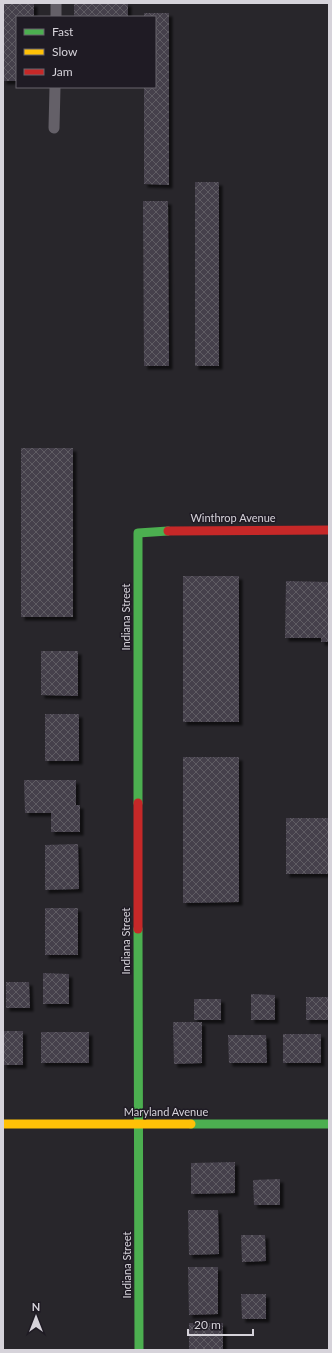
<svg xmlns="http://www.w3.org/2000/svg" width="332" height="1353" font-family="Lato,sans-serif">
<defs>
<pattern id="building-cross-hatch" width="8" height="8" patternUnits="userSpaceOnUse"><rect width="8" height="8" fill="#45404b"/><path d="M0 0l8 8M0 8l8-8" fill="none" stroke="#5f5b64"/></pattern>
<filter id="shadow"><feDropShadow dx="3.5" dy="3.5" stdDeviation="1" flood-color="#0009"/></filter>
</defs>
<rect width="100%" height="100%" fill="#28262b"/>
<g fill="url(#building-cross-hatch)" filter="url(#shadow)">
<polygon points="3,3 34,3 34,17 17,17 17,81 3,81"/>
<rect x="74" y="3" width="54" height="14"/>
<polygon points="144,13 169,13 169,185 144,184 144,87 155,87 155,17 144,17"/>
<rect x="195" y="182" width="24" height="184"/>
<polygon points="143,201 168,201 169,366 144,366"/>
<rect x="21" y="448" width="52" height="169"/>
<rect x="183" y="576" width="56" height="146"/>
<polygon points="286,581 329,582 329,642 321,642 321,638 285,638"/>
<polygon points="41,651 78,651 78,696 41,695"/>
<rect x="45" y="714" width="34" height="47"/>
<polygon points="183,757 239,757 239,902 183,903"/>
<polygon points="24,780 76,780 76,805 80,805 80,832 51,832 51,813 25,813"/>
<rect x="286" y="818" width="43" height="56"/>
<polygon points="78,844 79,889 45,890 45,845"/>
<rect x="45" y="908" width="33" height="47"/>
<polygon points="43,973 69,974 69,1004 43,1004"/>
<polygon points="6,982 29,982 30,1008 6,1008"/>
<polygon points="251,994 275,995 275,1020 251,1020"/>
<rect x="306" y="997" width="23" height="23"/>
<rect x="194" y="999" width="27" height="21"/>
<polygon points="173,1022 202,1022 202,1063 174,1064"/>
<rect x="3" y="1031" width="20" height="34"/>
<rect x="41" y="1032" width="48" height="31"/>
<rect x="283" y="1034" width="38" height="29"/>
<polygon points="228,1035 266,1035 267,1063 229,1063"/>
<polygon points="235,1162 235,1193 191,1194 191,1163"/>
<polygon points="280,1179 280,1205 254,1205 253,1180"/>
<polygon points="188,1210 218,1210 219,1254 189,1255"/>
<polygon points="241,1235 265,1235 266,1261 242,1262"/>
<polygon points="188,1267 218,1267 218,1314 189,1315"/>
<polygon points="241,1294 266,1294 266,1319 242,1319"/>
<rect x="189" y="1323" width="34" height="27"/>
</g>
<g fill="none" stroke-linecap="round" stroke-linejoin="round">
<g stroke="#646068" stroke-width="11">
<polyline points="56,17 56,3"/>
<polyline points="54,128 55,87"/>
</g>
<g stroke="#4caf50" stroke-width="9">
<polyline points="138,803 138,533 168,531"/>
<polyline points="138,929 139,1350"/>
<polyline points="191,1124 329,1124"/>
</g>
<polyline stroke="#ffc107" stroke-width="9" points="3,1124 191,1124"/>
<g stroke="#c62828" stroke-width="9">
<polyline points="168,531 329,530"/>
<polyline points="138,803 138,929"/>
</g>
</g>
<g text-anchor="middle" stroke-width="3" stroke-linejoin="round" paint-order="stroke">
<g font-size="11" fill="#d6d3da" stroke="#1f1b24">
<text x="233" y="522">Winthrop Avenue</text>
<text transform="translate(126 617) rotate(-90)" y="4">Indiana Street</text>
<text transform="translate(126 941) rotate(-90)" y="4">Indiana Street</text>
<text x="166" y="1116">Maryland Avenue</text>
<text transform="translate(127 1265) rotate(-90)" y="4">Indiana Street</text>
</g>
</g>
<rect width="332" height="1353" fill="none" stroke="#d6d3da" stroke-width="8"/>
<rect x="16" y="16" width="140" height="72" fill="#1f1b24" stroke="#68656d"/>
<rect x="24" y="29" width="20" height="6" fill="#4caf50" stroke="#68656d"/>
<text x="52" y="36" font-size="12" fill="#d6d3da">Fast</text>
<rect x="24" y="49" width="20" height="6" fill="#ffc107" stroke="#68656d"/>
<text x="52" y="56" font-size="12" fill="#d6d3da">Slow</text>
<rect x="24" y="69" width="20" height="6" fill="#c62828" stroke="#68656d"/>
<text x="52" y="76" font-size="12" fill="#d6d3da">Jam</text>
<g transform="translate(36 1317)" stroke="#1f1b24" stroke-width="3" paint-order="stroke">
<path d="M0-3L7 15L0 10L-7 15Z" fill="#d6d3da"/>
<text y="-6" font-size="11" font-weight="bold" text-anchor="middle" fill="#d6d3da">N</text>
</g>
<path d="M188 1329v6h65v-6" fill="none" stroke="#d6d3da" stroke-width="2"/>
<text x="194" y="1329" font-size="12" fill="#d6d3da" stroke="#1f1b24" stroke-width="3" paint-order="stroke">20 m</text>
</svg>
